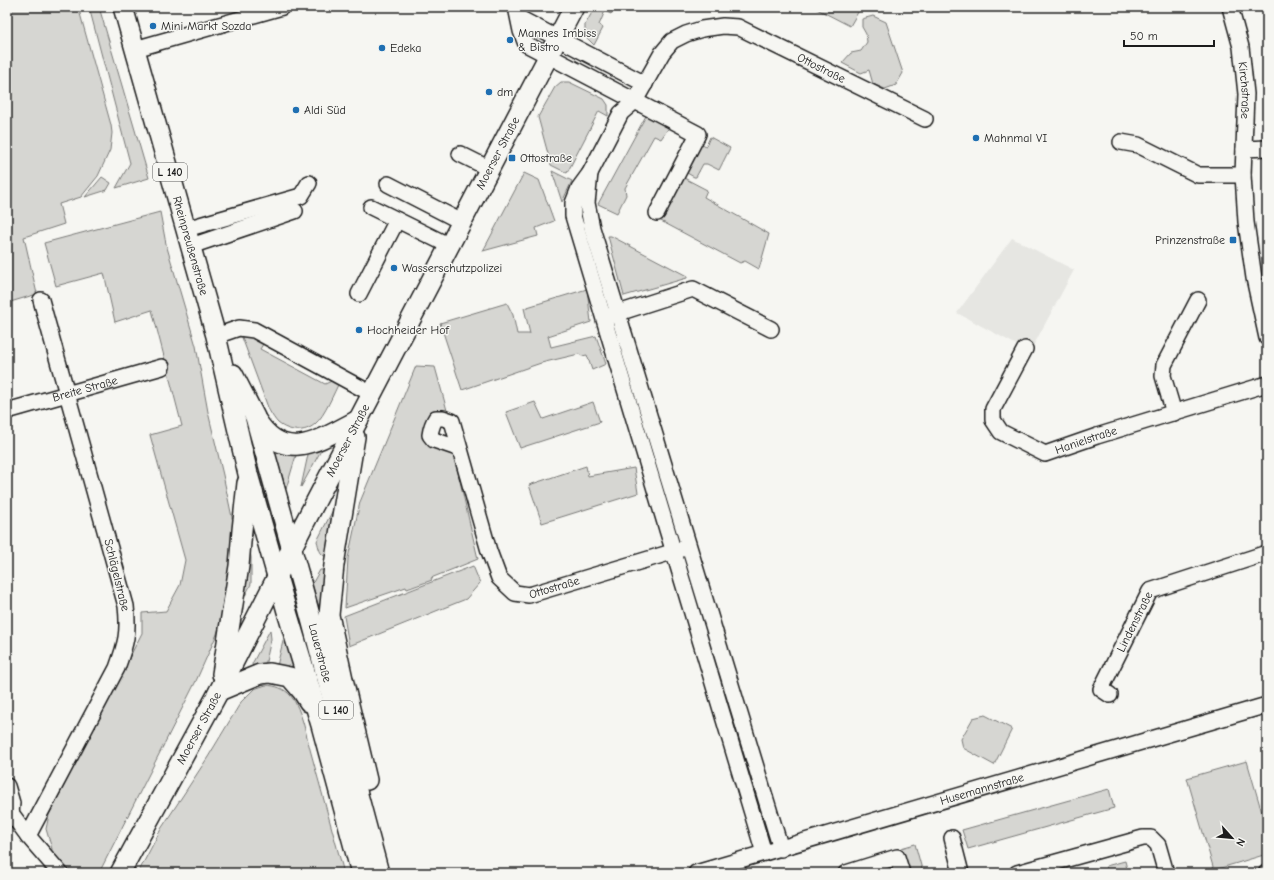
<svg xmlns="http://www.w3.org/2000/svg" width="1274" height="880" font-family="'Comic Neue',sans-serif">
<rect width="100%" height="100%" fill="#f6f6f2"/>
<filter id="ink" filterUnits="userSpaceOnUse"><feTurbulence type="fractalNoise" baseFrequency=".025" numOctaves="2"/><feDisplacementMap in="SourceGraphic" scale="8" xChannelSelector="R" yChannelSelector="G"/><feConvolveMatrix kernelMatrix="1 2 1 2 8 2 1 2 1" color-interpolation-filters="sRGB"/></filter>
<g filter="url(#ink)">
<polygon fill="#e6e6e2" points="1012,238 1074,270 1030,352 957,313"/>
<g fill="#d6d6d2" stroke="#797977">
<polygon points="7,7 77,7 79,10 111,125 112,133 110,150 98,176 81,197 59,204 64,224 24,237 37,294 7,303"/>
<polygon points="89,7 99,7 149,178 116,188 130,163"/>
<polygon points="595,7 614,7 611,14 605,11 599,25 603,28 594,45 585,36 585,25"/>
<polygon points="813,7 861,7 850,26"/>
<polygon points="873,16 886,22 903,73 896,85 885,89 873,84 869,70 861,73 842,63 851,53 861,51 867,42 866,34 862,27 862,19"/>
<polygon points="561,82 569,82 604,99 608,105 608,116 599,111 567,173 551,165 538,117 555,87"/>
<polygon points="648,112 670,126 661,139 654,136 625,188 626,195 617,213 598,204"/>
<polygon points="710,137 730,148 719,170 707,164 703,164 696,177 694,177 687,173 685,170 700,143 706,146"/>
<polygon points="552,171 572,181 562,202"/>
<polygon points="524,173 539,180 554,221 536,228 538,236 483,251"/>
<polygon points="102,177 111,183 107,190 85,197"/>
<polygon points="682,178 684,178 707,190 704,197 769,234 759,269 745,261 740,263 659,220"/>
<polygon points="160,212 166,244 196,346 208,412 223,475 236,536 232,581 217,634 196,681 99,873 43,873 52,849 46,829 49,815 142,633 142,613 166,611 180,585 185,560 150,435 182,426 152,310 115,322 104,273 56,286 44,243"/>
<polygon points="608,236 611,236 687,276 687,278 624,296"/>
<polygon points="587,289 591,322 548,336 551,347 596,336 606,364 592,370 587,355 582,356 579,354 541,363 462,390 440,323 507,303 513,315 517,334 530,334 524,308"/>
<path d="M240,332l25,9 -5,8 65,35 11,-5 4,2c-6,11 -15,35 -25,43 -10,9 -26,8 -37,-1 -3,-3 -6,-8 -9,-13z"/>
<polygon points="416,366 435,367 448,414 424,432 453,451 478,559 431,578 432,580 407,589 406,587 345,608 348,558 360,502"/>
<polygon points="535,402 543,419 593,402 600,422 520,448 506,412"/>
<polygon points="324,445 301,487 309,450"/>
<polygon points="274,449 297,452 286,489"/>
<polygon points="586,466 588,476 634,468 638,493 542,523 529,485"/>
<path d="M336,504l-9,53c-8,-2 -8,-10 -10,-16z"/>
<polygon points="249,539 251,558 251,584 242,602"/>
<polygon points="473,566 480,583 466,599 349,646 344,616"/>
<polygon points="320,570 325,570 320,611 312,584"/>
<polygon points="270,630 271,639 265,666 253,667 252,664"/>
<polygon points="285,633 295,668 293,671 277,666"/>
<path d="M266,685c10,1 18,3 25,11 11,14 15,39 20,57 11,40 22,80 33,120h-206l23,-44 47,-72 33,-55 13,-13z"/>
<polygon points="985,715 1012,729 994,765 963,748 961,739 973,718"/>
<polygon points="1247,761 1267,830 1267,854 1214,870 1187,778"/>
<polygon points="1109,789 1114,808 968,849 962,830"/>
<polygon points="915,844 923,873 907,873 901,848"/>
<polygon points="1125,861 1128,873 1108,873 1106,866"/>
</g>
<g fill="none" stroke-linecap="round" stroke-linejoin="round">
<defs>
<g id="minor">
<polyline points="516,7 521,31 526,44 698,134 657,213"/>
<path id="s1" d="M1230,7l11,40 5,47 -3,81 3,47 8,56 13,60"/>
<polyline points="519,18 645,84"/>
<polyline points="135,49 282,7"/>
<polyline points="1121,142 1138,145 1198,175 1243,175"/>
<polyline points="1244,149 1267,148"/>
<polyline points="460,154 490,169"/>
<polyline points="590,173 587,203 592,228 781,849"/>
<polyline points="388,184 462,222"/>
<polyline points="371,207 450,246"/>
<polyline points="186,229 301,196 309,183"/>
<polyline points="191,246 295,211"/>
<polyline points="359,294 397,220"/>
<polyline points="609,316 693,289 771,329"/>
<polyline points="216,336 239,328 254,330 372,394"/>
<path id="s2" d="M1025,349l-32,60v11l8,12 44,22 52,-18 170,-52"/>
<path id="s3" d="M7,411l155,-44"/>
<polyline points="1174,413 1163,376 1164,365 1198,300"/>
<path id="s4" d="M460,449l-26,-9 -4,-5c1,-7 2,-11 6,-17h7l9,3 37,130 10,27 16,15 14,2 153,-46"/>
<path id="s5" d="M1110,695l-9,-6 49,-98 117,-38"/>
<polyline points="7,786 12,803 11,813"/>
<polyline points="7,812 11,813 28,836 60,873"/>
<path d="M28,836l89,-168c9,-25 12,-35 9,-62l-85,-306"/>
<polyline points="952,838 961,873"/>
<path id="s6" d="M764,853l-191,-637v-13l6,-15 11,-15 31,-60 14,-12 27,-48 10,-12 14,-7 16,-5 21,-3 15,1 187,92"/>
<path id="s7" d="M696,873l571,-168"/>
<polyline points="846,873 897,857 902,873"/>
<polyline points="1017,873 1143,838 1151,838 1158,845 1166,873"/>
<polyline points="1266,873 1267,873"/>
</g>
<g id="major">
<path id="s8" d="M123,7l93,329 32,138 40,141 33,110 40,148"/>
<path id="s9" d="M233,374l22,43 52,187 72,269"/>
<path d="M257,421c29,45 65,17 101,-1"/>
<polyline points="355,437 334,565 329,615 343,679 367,780"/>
<polyline points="222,674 239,566 242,530 247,483"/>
<polyline points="219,691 260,674 270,673 290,677 302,691 309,702"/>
<path id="s10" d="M120,873l99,-182 85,-167 270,-517"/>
</g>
</defs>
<use href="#minor" stroke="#1c1c1c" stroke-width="18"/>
<use href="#major" stroke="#1c1c1c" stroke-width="22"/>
<use href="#minor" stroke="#f6f6f2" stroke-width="15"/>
<use href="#major" stroke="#f6f6f2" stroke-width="19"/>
</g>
</g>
<g fill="#1f6fb2" stroke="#f6f6f2" stroke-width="1.5">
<circle cx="153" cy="26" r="4"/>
<circle cx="510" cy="40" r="4"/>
<circle cx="382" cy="48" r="4"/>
<circle cx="489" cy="92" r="4"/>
<circle cx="296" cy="110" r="4"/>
<circle cx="976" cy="138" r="4"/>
<rect x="508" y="154" width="8" height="8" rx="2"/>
<rect x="1229" y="236" width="8" height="8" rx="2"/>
<circle cx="394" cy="268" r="4"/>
<circle cx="359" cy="330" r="4"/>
</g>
<g text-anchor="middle" stroke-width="3" stroke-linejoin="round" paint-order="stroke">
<g fill="#f6f6f2" stroke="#5d5d5c" stroke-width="1">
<rect x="153" y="163" width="34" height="18" rx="3"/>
<rect x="319" y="701" width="34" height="18" rx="3"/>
</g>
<g font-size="11" font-weight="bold" fill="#1c1c1c">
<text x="170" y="176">L 140</text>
<text x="336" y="714">L 140</text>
</g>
<g font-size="12" fill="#1c1c1c" stroke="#f6f6f2" text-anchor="start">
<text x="161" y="30">Mini Markt Sozda</text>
<text x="518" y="37">Mannes Imbiss<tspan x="518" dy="14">&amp; Bistro</tspan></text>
<text x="390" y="52">Edeka</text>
<text x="497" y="96">dm</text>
<text x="304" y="114">Aldi Süd</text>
<text x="984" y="142">Mahnmal VI</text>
<text x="520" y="162">Ottostraße</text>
<text x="1225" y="244" text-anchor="end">Prinzenstraße</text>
<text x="402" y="272">Wasserschutzpolizei</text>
<text x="367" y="334">Hochheider Hof</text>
</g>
<g font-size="12" fill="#1c1c1c" stroke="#f6f6f2">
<text dy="4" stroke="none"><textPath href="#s6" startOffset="1031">Ottostraße</textPath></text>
<text dy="4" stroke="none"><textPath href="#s1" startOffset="85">Kirchstraße</textPath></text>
<text dy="4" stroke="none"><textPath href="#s10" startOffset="813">Moerser Straße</textPath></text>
<text dy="4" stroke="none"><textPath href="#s8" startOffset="248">Rheinpreußenstraße</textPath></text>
<text dy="4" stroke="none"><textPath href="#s3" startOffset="81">Breite Straße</textPath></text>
<text dy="4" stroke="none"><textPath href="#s10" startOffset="489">Moerser Straße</textPath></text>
<text dy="4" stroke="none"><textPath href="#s2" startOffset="186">Hanielstraße</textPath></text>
<text transform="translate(117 575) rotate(76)" y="4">Schlägelstraße</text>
<text dy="4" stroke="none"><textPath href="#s4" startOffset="295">Ottostraße</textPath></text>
<text dy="4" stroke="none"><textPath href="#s5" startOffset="86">Lindenstraße</textPath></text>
<text dy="4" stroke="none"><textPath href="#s9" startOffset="293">Lauerstraße</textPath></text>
<text dy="4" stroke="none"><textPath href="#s10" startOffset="165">Moerser Straße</textPath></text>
<text dy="4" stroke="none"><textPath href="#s7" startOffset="298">Husemannstraße</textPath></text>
</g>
</g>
<rect width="1274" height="880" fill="none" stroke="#f6f6f2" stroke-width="24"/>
<rect x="12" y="12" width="1250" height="856" fill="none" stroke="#1c1c1c" stroke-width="1.5" filter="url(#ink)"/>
<g transform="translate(1232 838) rotate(117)" stroke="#f6f6f2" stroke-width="3" paint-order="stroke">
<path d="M0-3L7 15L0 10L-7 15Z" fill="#1c1c1c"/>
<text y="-6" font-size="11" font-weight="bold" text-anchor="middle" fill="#1c1c1c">N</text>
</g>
<path d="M1124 40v6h90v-6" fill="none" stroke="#1c1c1c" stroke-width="2"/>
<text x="1130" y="40" font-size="12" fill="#1c1c1c" stroke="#f6f6f2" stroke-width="3" paint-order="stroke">50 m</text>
</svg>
